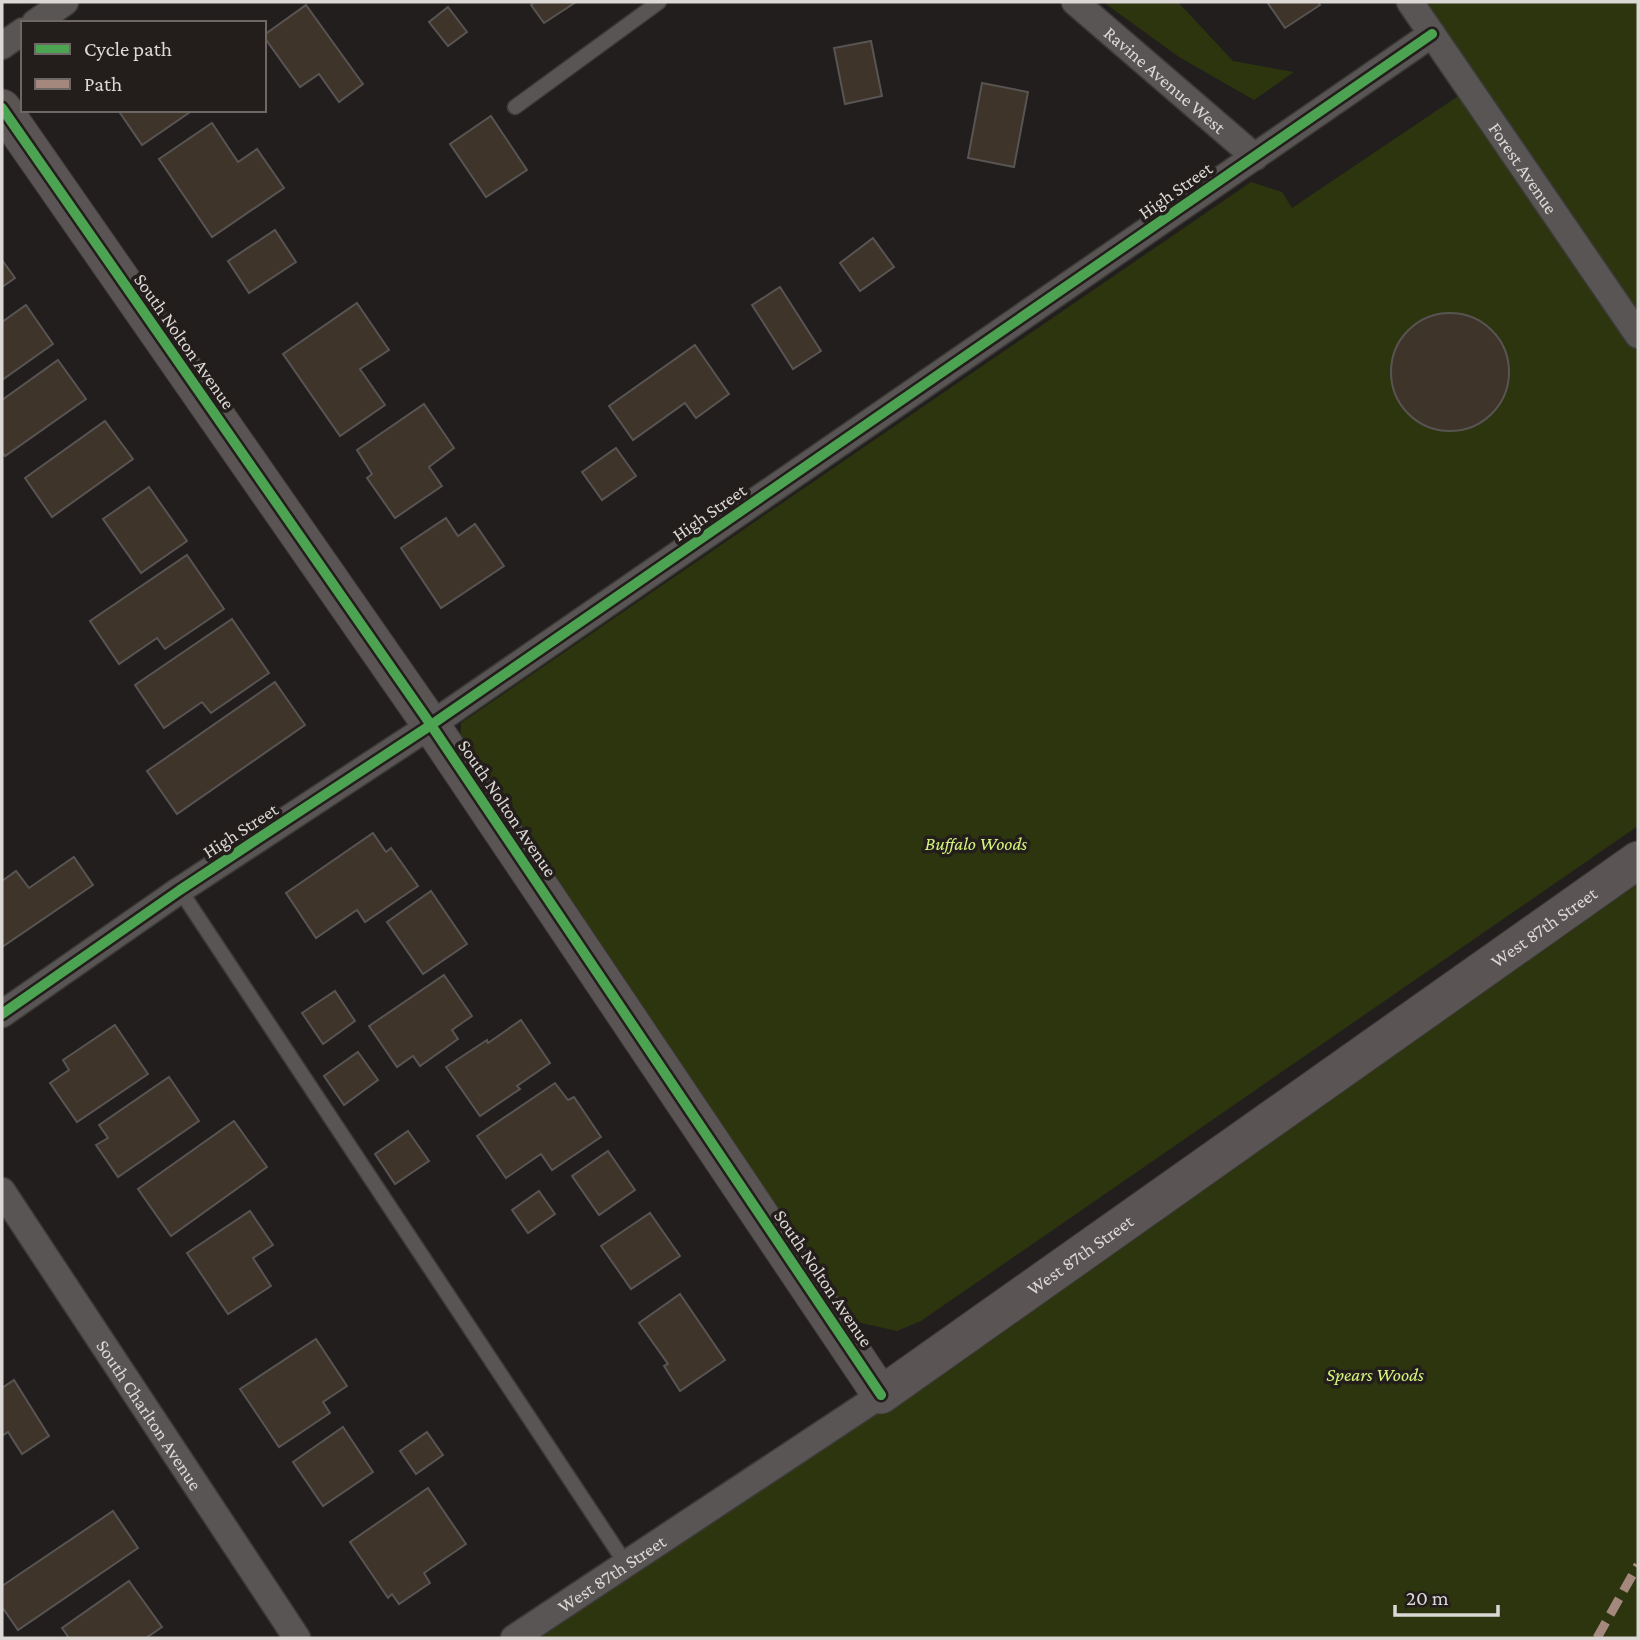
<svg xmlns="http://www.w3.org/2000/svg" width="1640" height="1640" font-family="'Crimson Pro',serif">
<rect width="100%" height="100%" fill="#211e1d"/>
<g fill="#2c350d">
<polygon points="1103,2 1178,2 1233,61 1294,72 1254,100 1179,57"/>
<polygon points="1425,2 1638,2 1638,826 921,1321 897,1331 861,1323 804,1272 460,748 461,723 1251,182 1282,192 1292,208 1479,82"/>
<polygon points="1638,871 1638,1638 540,1638 1136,1220"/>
</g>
<g fill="#3f3429" stroke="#575453" stroke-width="2">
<polygon points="535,2 576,2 544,23 531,5"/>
<polygon points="1267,2 1318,2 1320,5 1285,28"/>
<polygon points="306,5 363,84 339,102 319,74 300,87 264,37 264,35"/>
<polygon points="448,7 467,32 448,46 429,22"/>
<polygon points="871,41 882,96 845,104 834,48"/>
<polygon points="982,83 1028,92 1014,167 968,158"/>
<polygon points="118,110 193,110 142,145"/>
<polygon points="491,116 527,170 486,197 450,144"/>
<polygon points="212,123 238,162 257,149 284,188 212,237 159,159"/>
<polygon points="275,230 296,262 249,293 228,261"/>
<polygon points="873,238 894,267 860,291 840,263"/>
<polygon points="2,260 15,278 2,287"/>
<polygon points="780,287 821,351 793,369 752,305"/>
<polygon points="357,303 389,350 360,369 385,405 340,436 283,354"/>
<polygon points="26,305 53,344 2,380 2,322"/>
<circle cx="1450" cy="372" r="59"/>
<polygon points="695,345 729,394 696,418 685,403 633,440 609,406"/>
<polygon points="58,360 86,399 5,456 2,452 2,400"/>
<polygon points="424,404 454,448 429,467 442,486 395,518 367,478 372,474 357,450"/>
<polygon points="105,421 133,459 52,517 25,478"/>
<polygon points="616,448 636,476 602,500 582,472"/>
<polygon points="149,487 187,541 141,573 103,519"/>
<polygon points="446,518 458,536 475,524 504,566 441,608 401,548"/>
<polygon points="187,555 224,609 165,649 157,638 119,664 90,621"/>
<polygon points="232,619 269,673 211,713 202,702 164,728 135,685"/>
<polygon points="275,682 305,725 177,814 147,771"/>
<polygon points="373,833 386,852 391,848 418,886 365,922 357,910 316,938 286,893"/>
<polygon points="74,857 93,885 2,947 2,881 16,871 29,888"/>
<polygon points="431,891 467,944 423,974 387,922"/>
<polygon points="444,975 472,1016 452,1030 458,1039 420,1066 413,1056 397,1067 369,1026"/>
<polygon points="335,991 355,1021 323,1044 302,1013"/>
<polygon points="521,1020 550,1063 517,1086 520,1089 480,1116 446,1067 487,1040 488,1043"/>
<polygon points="115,1025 148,1074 77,1122 50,1083 69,1070 63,1060"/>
<polygon points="358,1052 378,1080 344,1105 324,1076"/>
<polygon points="169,1077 199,1121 118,1177 96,1145 108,1138 99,1125"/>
<polygon points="555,1083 568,1100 574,1097 601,1137 552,1170 541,1154 506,1178 477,1136"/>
<polygon points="234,1121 267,1167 171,1236 138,1189"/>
<polygon points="408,1131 429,1161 395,1184 375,1154"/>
<polygon points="608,1151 635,1190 599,1215 572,1176"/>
<polygon points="539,1191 555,1214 528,1233 512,1210"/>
<polygon points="250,1211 273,1245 253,1258 271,1286 228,1314 187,1253"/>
<polygon points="650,1213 680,1256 631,1289 601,1246"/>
<polygon points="680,1294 725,1360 680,1391 664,1366 668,1364 639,1323"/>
<polygon points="316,1339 347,1386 323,1402 330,1413 279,1447 240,1389"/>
<polygon points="14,1380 49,1436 22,1454 8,1432 2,1436 2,1388"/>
<polygon points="343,1427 373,1472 323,1506 293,1462"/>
<polygon points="427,1432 443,1455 416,1474 400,1451"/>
<polygon points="428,1488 466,1544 424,1573 430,1583 399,1604 392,1594 388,1598 350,1542"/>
<polygon points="113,1511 138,1548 18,1630 2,1607 2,1586"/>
<polygon points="129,1581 162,1627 146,1638 69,1638 62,1628"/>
</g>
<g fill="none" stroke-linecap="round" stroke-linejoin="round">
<defs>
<g id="lane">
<polyline points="515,107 659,2"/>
<polyline points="180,890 626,1564"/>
</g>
<g id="street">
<path id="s1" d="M1075,2l180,155"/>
<path id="s2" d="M1410,2l228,333"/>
<polyline points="35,23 65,2"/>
<polyline points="2,46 23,31"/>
<polyline points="2,1014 180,890 431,725 1432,34"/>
<path id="s3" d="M2,1191l295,447"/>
<path id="s4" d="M514,1638l367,-243"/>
</g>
<g id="secondary">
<path id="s5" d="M2,108l429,617 450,670 757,-535"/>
</g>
</defs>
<use href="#lane" stroke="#3c3a38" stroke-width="17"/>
<use href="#street" stroke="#3c3a38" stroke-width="29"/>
<use href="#secondary" stroke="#3c3a38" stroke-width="39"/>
<use href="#lane" stroke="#585554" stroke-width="14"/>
<use href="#street" stroke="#585554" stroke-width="26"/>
<use href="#secondary" stroke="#5a5454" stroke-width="37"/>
<polyline stroke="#a5887d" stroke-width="9" stroke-dasharray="18 9" stroke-linecap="butt" points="1597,1638 1638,1565"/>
<defs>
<g id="cycleway">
<polyline points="2,108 431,725 881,1395"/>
<polyline points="2,1014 180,890 431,725 1432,34"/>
</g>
</defs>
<use href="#cycleway" stroke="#231d1b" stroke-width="15"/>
<use href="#cycleway" stroke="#4ca352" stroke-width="10"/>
</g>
<g text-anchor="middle" stroke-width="7" stroke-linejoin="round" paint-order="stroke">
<g font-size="19" fill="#dcd8d6" stroke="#231d1b">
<text dy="7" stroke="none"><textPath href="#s1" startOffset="119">Ravine Avenue West</textPath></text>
<text dy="7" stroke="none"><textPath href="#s2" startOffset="201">Forest Avenue</textPath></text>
<text transform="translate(1175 190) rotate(-35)" y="7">High Street</text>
<text transform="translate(185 341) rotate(55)" y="7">South Nolton Avenue</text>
<text transform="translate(709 512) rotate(-35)" y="7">High Street</text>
<text transform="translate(508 808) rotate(56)" y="7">South Nolton Avenue</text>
<text transform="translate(240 830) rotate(-33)" y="7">High Street</text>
<text dy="7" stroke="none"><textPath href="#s5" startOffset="2370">West 87th Street</textPath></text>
<text dy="7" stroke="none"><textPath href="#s5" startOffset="1802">West 87th Street</textPath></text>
<text transform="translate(824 1278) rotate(56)" y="7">South Nolton Avenue</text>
<text dy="7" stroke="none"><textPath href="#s3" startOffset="268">South Charlton Avenue</textPath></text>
<text dy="7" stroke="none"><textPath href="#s4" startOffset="117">West 87th Street</textPath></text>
</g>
<g font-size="19" font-style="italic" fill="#d3f47c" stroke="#231d1b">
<text x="976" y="850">Buffalo Woods</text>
<text x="1375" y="1381">Spears Woods</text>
</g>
</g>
<rect width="1640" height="1640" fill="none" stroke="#dcd8d6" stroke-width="7"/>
<rect x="21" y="21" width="245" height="91" fill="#231d1b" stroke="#6d6866" stroke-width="2"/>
<rect x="35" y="44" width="35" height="10" fill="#4ca352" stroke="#6d6866" stroke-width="2"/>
<text x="84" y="56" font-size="21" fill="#dcd8d6">Cycle path</text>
<rect x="35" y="79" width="35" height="10" fill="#a5887d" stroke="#6d6866" stroke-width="2"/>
<text x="84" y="91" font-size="21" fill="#dcd8d6">Path</text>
<path d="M1395 1605v10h103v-10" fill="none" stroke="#dcd8d6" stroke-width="3.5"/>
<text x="1406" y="1605" font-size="21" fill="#dcd8d6" stroke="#231d1b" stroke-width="5" paint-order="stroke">20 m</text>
</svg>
